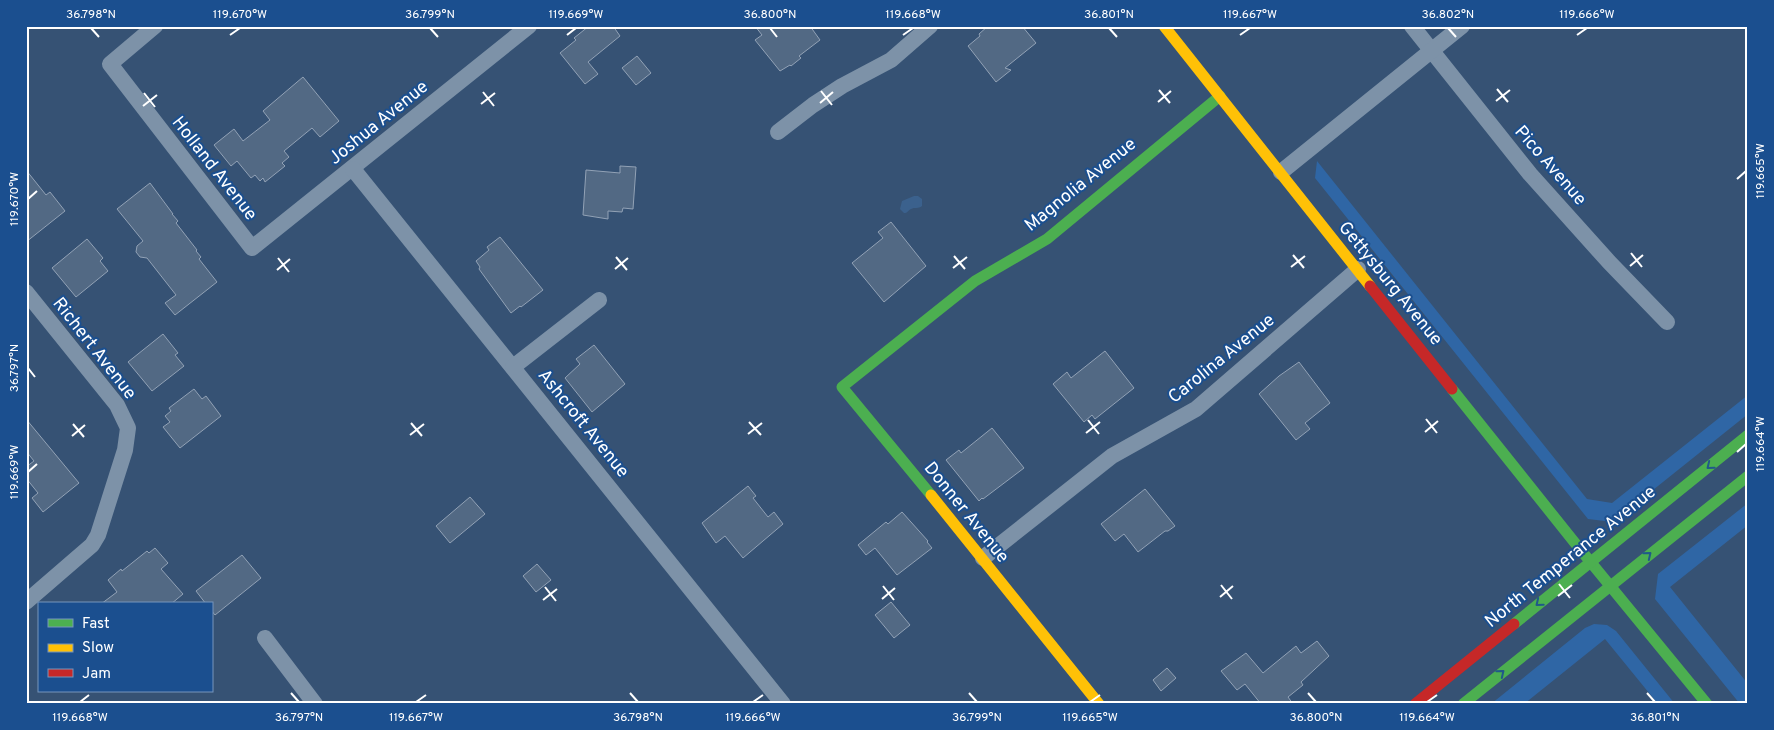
<svg xmlns="http://www.w3.org/2000/svg" width="1774" height="730" font-family="Overpass,sans-serif">
<rect width="100%" height="100%" fill="#365274"/>
<g fill="#2f66a5">
<polygon points="1317,161 1587,499 1612,503 1748,395 1748,414 1613,522 1588,519 1315,178"/>
<polygon points="1748,503 1748,525 1670,587 1748,684 1748,704 1740,704 1655,599 1658,574"/>
<polygon points="1594,624 1607,625 1616,631 1675,704 1658,704 1605,639 1524,704 1491,704 1585,628"/>
</g>
<path fill="#3b618d" d="M914,196h4l4,3v7c-4,3 -7,1 -11,3 -4,2 -3,4 -7,4l-4,-4 2,-8z"/>
<g fill="#526984" stroke="#92a2b6">
<polygon points="589,26 613,26 620,36 588,62 598,74 585,84 560,53 576,40 574,38"/>
<polygon points="755,26 810,26 820,40 799,56 801,58 791,66 790,65 780,71 755,40 762,35"/>
<polygon points="988,26 1022,26 1036,43 1005,68 1011,70 996,82 968,46 980,36 979,34"/>
<polygon points="637,56 651,73 636,85 622,68"/>
<polygon points="303,77 339,121 320,137 312,128 284,151 289,157 282,163 285,166 265,182 263,178 260,181 255,175 251,178 237,161 231,166 214,145 234,129 243,141 270,120 263,111"/>
<polygon points="620,166 636,167 633,209 623,208 622,212 608,211 608,219 583,215 586,170 620,173"/>
<polygon points="26,170 46,195 50,192 65,211 26,242"/>
<polygon points="150,183 173,214 172,214 178,221 176,223 197,250 196,251 201,257 199,259 217,282 175,315 165,303 176,295 147,258 140,257 136,252 137,246 143,241 117,209"/>
<polygon points="891,222 926,266 884,302 852,263 883,238 878,232"/>
<polygon points="500,237 543,290 521,307 520,306 511,313 479,269 480,267 476,261 489,250 487,247"/>
<polygon points="87,239 103,258 100,261 108,271 76,297 52,268"/>
<polygon points="163,334 178,353 175,355 184,366 152,391 128,362"/>
<polygon points="594,345 625,384 592,412 565,378 580,364 576,359"/>
<polygon points="1105,351 1134,388 1095,419 1092,415 1084,422 1053,384 1067,372 1071,378"/>
<polygon points="1299,362 1330,403 1305,423 1310,429 1296,440 1259,394 1279,376"/>
<polygon points="194,389 202,399 206,396 221,416 180,448 163,427 170,422 165,416 171,411 169,408"/>
<polygon points="26,419 79,483 43,512 32,498 38,493 26,478 26,467 34,461 26,451"/>
<polygon points="992,428 1024,468 983,499 982,498 979,501 946,460 959,450 961,453"/>
<polygon points="748,486 756,496 753,498 768,517 774,512 783,524 743,558 725,536 716,543 702,523"/>
<polygon points="1145,489 1175,526 1168,531 1165,531 1138,552 1124,534 1115,541 1101,524"/>
<polygon points="470,497 485,514 450,543 436,526"/>
<polygon points="902,512 928,541 927,542 932,548 897,575 875,548 866,555 858,545 886,522 888,524"/>
<polygon points="155,548 168,563 161,569 183,594 171,604 101,604 117,592 108,580 121,569 122,571 147,551 149,553"/>
<polygon points="242,555 261,578 215,615 211,610 211,604 206,604 196,591"/>
<polygon points="537,564 551,580 536,592 523,576"/>
<polygon points="891,602 910,625 894,638 875,615"/>
<polygon points="1317,641 1329,656 1301,682 1303,685 1288,697 1293,704 1261,704 1245,684 1237,690 1221,671 1246,653 1263,673 1296,646 1301,653"/>
<polygon points="1167,668 1176,678 1161,691 1153,680"/>
</g>
<g fill="none" stroke-linecap="round" stroke-linejoin="round">
<g stroke="#7d92a8" stroke-width="16">
<polyline points="155,26 110,64 252,248 529,26"/>
<polyline points="1412,26 1530,174 1609,262 1667,322"/>
<polyline points="778,132 813,105 842,86 891,60 930,26"/>
<polyline points="353,169 783,704"/>
<polyline points="1281,172 1462,26"/>
<polyline points="26,292 117,405 128,428 125,450 98,535 92,545 26,602"/>
<polyline points="513,367 599,300"/>
<polyline points="983,558 1112,456 1196,409 1358,269"/>
<polyline points="265,638 315,704"/>
</g>
<g stroke="#4caf50" stroke-width="11">
<polyline points="1452,389 1575,543 1707,704"/>
<polyline points="931,495 842,387 975,281 1047,239 1220,96"/>
<polyline points="1514,624 1748,435"/>
<polyline points="1463,704 1748,476"/>
</g>
<g stroke="#ffc107" stroke-width="11">
<polyline points="1164,26 1370,286"/>
<polyline points="931,495 1099,704"/>
</g>
<g stroke="#c62828" stroke-width="11">
<polyline points="1370,286 1452,389"/>
<polyline points="1415,704 1514,624"/>
</g>
</g>
<defs><path id="oneway-chevron" d="M-2-3.5L2.5 0L-2 3.5" fill="none" stroke-width="1.6" stroke-linecap="round" stroke-linejoin="round" transform="scale(1.25)"/></defs>
<g stroke="#205989">
<use href="#oneway-chevron" transform="translate(1710 466) rotate(141)"/>
<use href="#oneway-chevron" transform="translate(1648 555) rotate(-39)"/>
<use href="#oneway-chevron" transform="translate(1539 603) rotate(141)"/>
<use href="#oneway-chevron" transform="translate(1501 673) rotate(-39)"/>
</g>
<path fill="none" stroke="#fff" stroke-width="2" d="M91,28l8,9M430,28l8,9M770,28l7,9M1109,28l8,9M1448,28l8,9M230,35l10,-7M567,35l9,-7M903,35l10,-7M1240,35l10,-7M1577,35l10,-7M1497,89l11,13M1159,90l11,13M821,91l11,14M483,92l11,14M144,93l11,14M1496,101l14,-11M1158,102l13,-11M820,103l13,-11M481,104l14,-11M143,106l14,-11M1737,179l9,-8M28,199l9,-8M1631,253l11,14M1293,255l11,13M954,256l11,13M616,257l11,13M278,258l11,14M1630,266l13,-11M1291,267l14,-11M953,268l14,-11M615,269l13,-11M277,270l13,-11M28,368l7,9M1426,419l11,14M1088,420l11,14M749,422l12,13M411,423l11,13M73,424l11,13M1425,432l13,-11M1086,433l14,-11M748,434l14,-11M410,435l14,-11M72,436l13,-11M1737,452l9,-8M28,472l9,-8M1559,584l11,14M1221,585l11,14M883,586l11,14M545,587l11,14M1558,596l14,-11M1220,597l13,-11M882,599l13,-11M543,600l14,-11M291,693l8,9M630,693l8,9M969,693l8,9M1308,693l8,9M1647,693l8,9M80,702l9,-7M416,702l10,-7M753,702l10,-7M1090,702l10,-7M1427,702l10,-7"/>
<g text-anchor="middle" stroke-width="4" stroke-linejoin="round" paint-order="stroke">
<g font-size="18" fill="#fff" stroke="#1b4f8f">
<text transform="translate(378 122) rotate(-39)" y="6">Joshua Avenue</text>
<text transform="translate(1551 165) rotate(49)" y="6">Pico Avenue</text>
<text transform="translate(215 168) rotate(52)" y="6">Holland Avenue</text>
<text transform="translate(1080 184) rotate(-39)" y="6">Magnolia Avenue</text>
<text transform="translate(1391 283) rotate(51)" y="6">Gettysburg Avenue</text>
<text transform="translate(95 348) rotate(52)" y="6">Richert Avenue</text>
<text transform="translate(1221 358) rotate(-39)" y="6">Carolina Avenue</text>
<text transform="translate(584 423) rotate(51)" y="6">Ashcroft Avenue</text>
<text transform="translate(967 512) rotate(51)" y="6">Donner Avenue</text>
<text transform="translate(1570 556) rotate(-39)" y="6">North Temperance Avenue</text>
</g>
</g>
<rect width="1774" height="730" fill="none" stroke="#1b4f8f" stroke-width="55"/>
<rect x="38" y="602" width="175" height="90" fill="#1b4f8f" stroke="#7695bc"/>
<rect x="48" y="619" width="25" height="8" fill="#4caf50" stroke="#7695bc"/>
<text x="82" y="628" font-size="15" fill="#ffffff">Fast</text>
<rect x="48" y="644" width="25" height="8" fill="#ffc107" stroke="#7695bc"/>
<text x="82" y="652" font-size="15" fill="#ffffff">Slow</text>
<rect x="48" y="669" width="25" height="8" fill="#c62828" stroke="#7695bc"/>
<text x="82" y="678" font-size="15" fill="#ffffff">Jam</text>
<rect x="28" y="28" width="1718" height="674" fill="none" stroke="#fff" stroke-width="2"/>
<g font-size="12" text-anchor="middle" fill="#fff">
<text x="91" y="18">36.798°N</text>
<text x="240" y="18">119.670°W</text>
<text x="430" y="18">36.799°N</text>
<text x="576" y="18">119.669°W</text>
<text x="770" y="18">36.800°N</text>
<text x="913" y="18">119.668°W</text>
<text x="1109" y="18">36.801°N</text>
<text x="1250" y="18">119.667°W</text>
<text x="1448" y="18">36.802°N</text>
<text x="1587" y="18">119.666°W</text>
<text transform="translate(1760 171) rotate(-90)" y="4">119.665°W</text>
<text transform="translate(14 199) rotate(-90)" y="4">119.670°W</text>
<text transform="translate(14 368) rotate(-90)" y="4">36.797°N</text>
<text transform="translate(1760 444) rotate(-90)" y="4">119.664°W</text>
<text transform="translate(14 472) rotate(-90)" y="4">119.669°W</text>
<text x="80" y="721">119.668°W</text>
<text x="299" y="721">36.797°N</text>
<text x="416" y="721">119.667°W</text>
<text x="638" y="721">36.798°N</text>
<text x="753" y="721">119.666°W</text>
<text x="977" y="721">36.799°N</text>
<text x="1090" y="721">119.665°W</text>
<text x="1316" y="721">36.800°N</text>
<text x="1427" y="721">119.664°W</text>
<text x="1655" y="721">36.801°N</text>
</g>
</svg>
